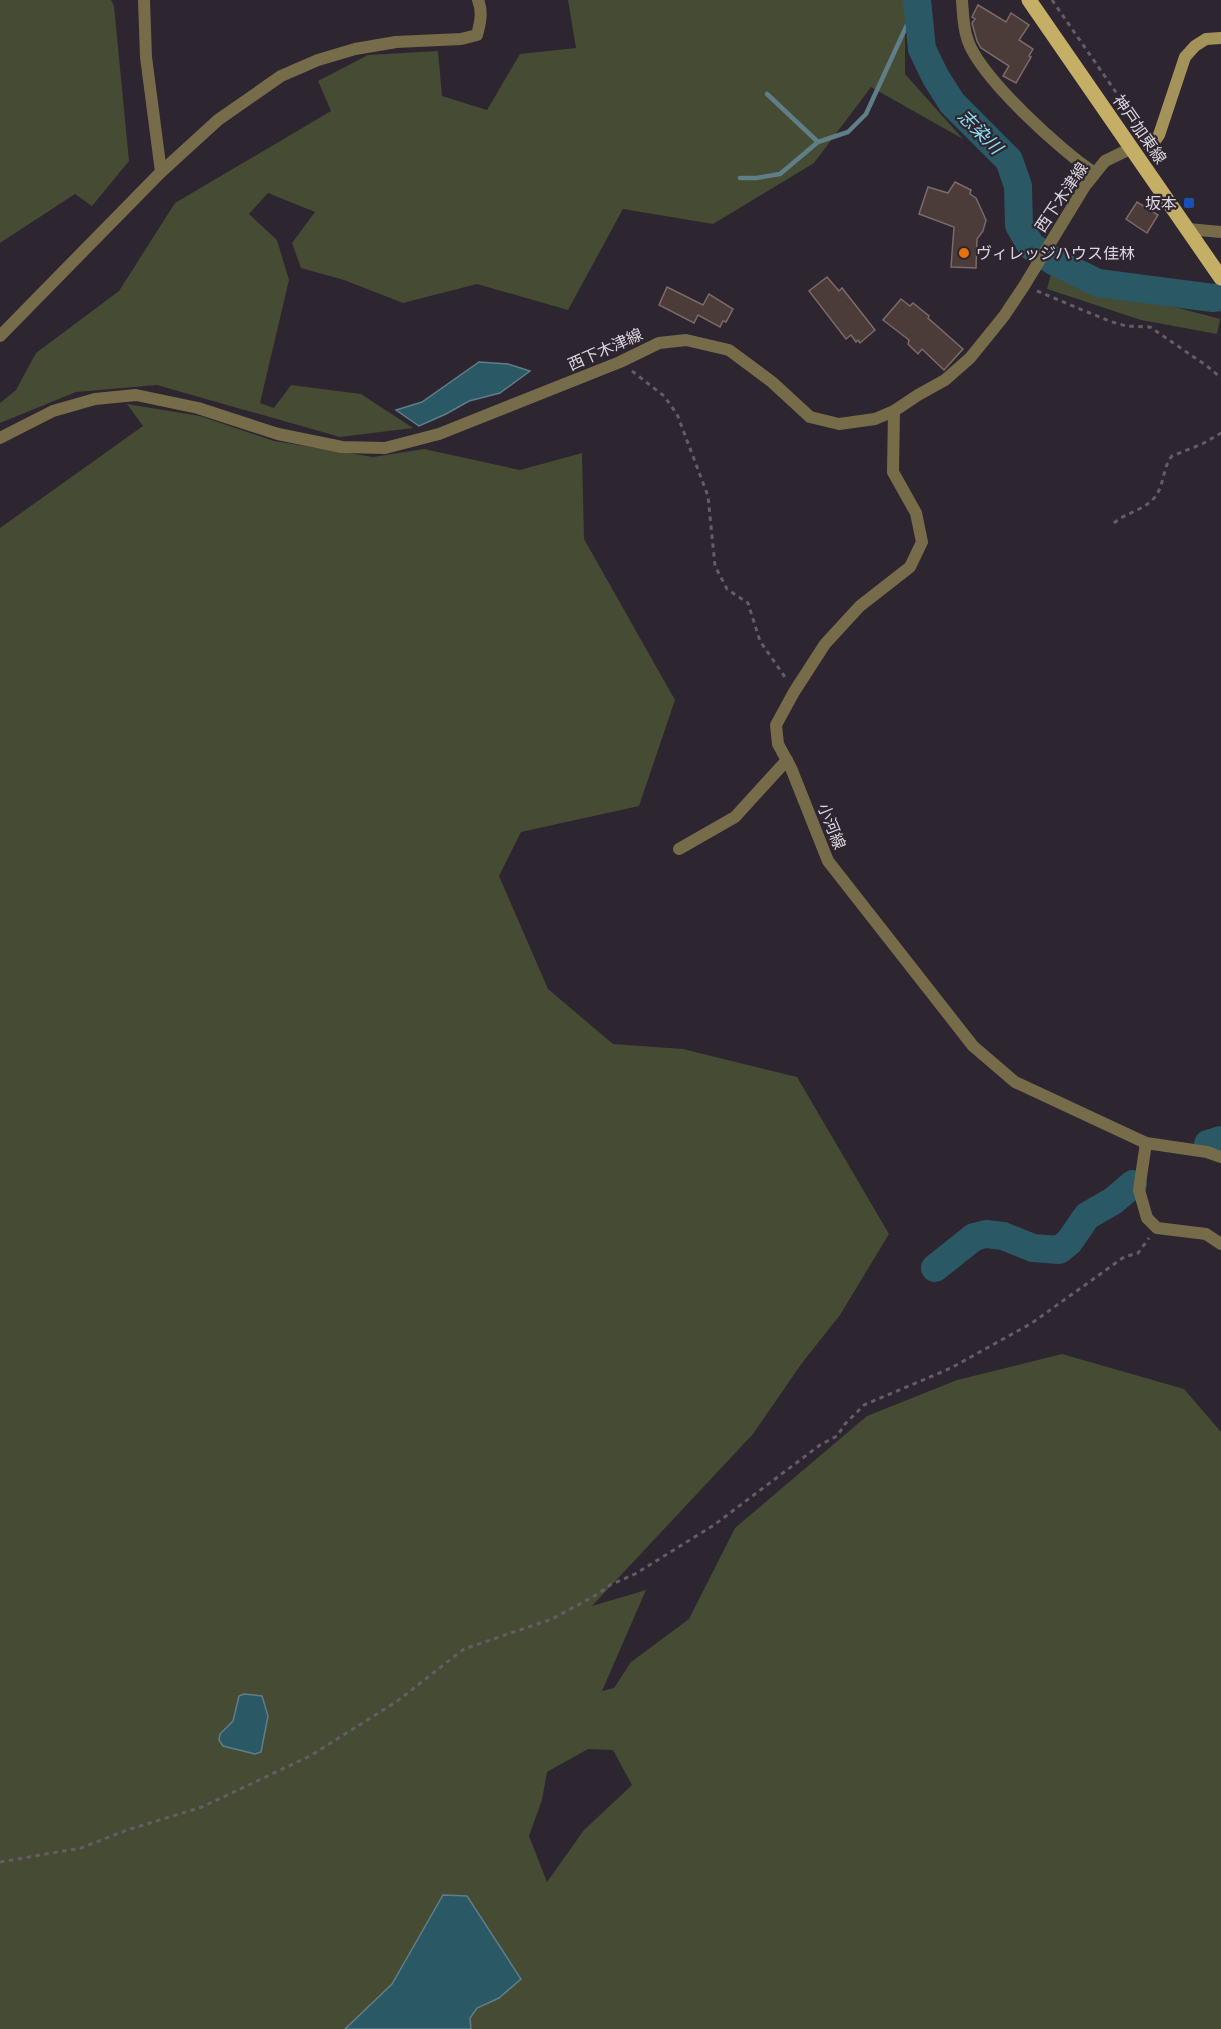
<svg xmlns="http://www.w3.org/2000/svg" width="1221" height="2029" font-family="'Alegreya Sans','Noto Sans JP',sans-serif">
<rect width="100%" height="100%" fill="#2d2530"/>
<g fill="#464b33" fill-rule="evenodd">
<polygon points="0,0 111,0 114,6 129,161 92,206 75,194 0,243"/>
<polygon points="568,0 905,0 905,74 963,139 871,87 814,163 713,224 623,209 568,310 477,284 403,303 344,280 301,268 292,243 315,212 268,193 249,214 277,240 289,280 260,403 274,408 291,385 361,394 413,428 340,437 157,385 76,392 0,423 0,403 16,390 36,353 119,291 175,203 331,111 318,81 368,55 438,51 442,96 487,110 520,54 576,48"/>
<polygon points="1051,274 1220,319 1217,334 1141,320 1047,289"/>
<path d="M127,404l73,12 74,25 99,16 51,-8 96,21 62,-17 2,86 91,161 -36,106 -118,26 -22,44 49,113 65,55 70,5 114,28 92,157 -49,81 -38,48 -49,71 -161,172 54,-16 -44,101 12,-3 17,-26 58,-43 46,-91 132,-112 90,-36 105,-26 122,35 37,43v597h-750l-1,-11 7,-10 22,-10 -52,-102h-4l-51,88 -47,45h-345v-1501l143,-102zM239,1696l16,58 -22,-33zM588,1749l25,1 19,35 -48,45 -37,52 -18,-46 13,-36 5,-28z"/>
</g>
<g fill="#2a5864" stroke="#5f7e88" stroke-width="1.5">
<polygon points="479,362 508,364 530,371 500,393 469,401 446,414 419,426 396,410 422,402"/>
<polygon points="244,1694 262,1696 268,1716 261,1752 255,1754 223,1746 219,1740 220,1734 233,1721 239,1696"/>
<polygon points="443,1895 467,1896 521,1979 499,1998 477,2008 470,2018 471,2029 345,2029 392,1984"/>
</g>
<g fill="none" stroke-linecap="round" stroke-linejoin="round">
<g stroke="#5f7e88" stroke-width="4.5">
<polyline points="767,94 818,142"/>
<polyline points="740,178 756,178 780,174 818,142 848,132 866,114 917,3"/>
</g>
<g stroke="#2a5864" stroke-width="28">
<polyline points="917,0 922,49 935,76 952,103 1009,160 1018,186 1019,225 1031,246 1055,262 1098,283 1213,298 1221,297"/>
<polyline points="1208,1144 1221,1140"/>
<polyline points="935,1268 974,1237 986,1234 1003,1236 1033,1248 1059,1250 1069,1242 1087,1216 1113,1201 1133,1184"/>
</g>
</g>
<g fill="#4b3c39" stroke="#7b6a67" stroke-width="1.5">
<polygon points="978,5 1006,22 1011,13 1029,25 1019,40 1033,49 1029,56 1031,57 1016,83 1003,76 1009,66 981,48 977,41 972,23 975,19 972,17"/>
<polygon points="955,182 971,190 970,194 976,198 986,220 983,231 977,239 976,268 951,267 954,227 919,214 928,187 948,193"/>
<polygon points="1137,202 1158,215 1147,233 1126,219"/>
<polygon points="827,277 839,291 842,288 875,330 860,343 858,340 856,342 851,335 846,339 809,291"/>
<polygon points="667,287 703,305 709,294 733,309 726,322 723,321 720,327 698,315 694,323 659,305"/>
<polygon points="901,299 910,306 913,303 929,316 928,318 963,349 944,370 922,349 918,354 908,344 909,340 883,320"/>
</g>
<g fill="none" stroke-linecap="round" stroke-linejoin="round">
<g stroke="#645d66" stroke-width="3" stroke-dasharray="4.5 4.5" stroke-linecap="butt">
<polyline points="1052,0 1122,101 1136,125"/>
<polyline points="1037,291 1109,321 1126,326 1150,327 1207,366 1221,378"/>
<polyline points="632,371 664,396 677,414 708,496 715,566 727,589 748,603 760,641 787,680"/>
<path d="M1114,523c13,-11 31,-13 41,-26 10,-13 7,-29 17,-41l30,-12 19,-11"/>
<polyline points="0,1862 81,1848 127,1830 202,1807 310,1756 396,1702 464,1649 552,1619 598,1594 610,1585 635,1574 714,1525 820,1445 837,1436 845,1424 864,1405 951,1368 1032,1323 1124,1257 1138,1253 1149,1238"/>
</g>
<g stroke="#766c4a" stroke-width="12">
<path d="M144,0l2,57 15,115 57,-52 63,-44 37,-16 37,-11 41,-7 65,-3 16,-4c3,-11 6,-23 1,-35"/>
<path d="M962,0c1,14 1,28 6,41 13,37 94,111 127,132"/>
<polyline points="1188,229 1221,232"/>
<polyline points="0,336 161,172"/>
<polyline points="894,411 893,472 916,513 922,542 910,567 860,606 825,644 794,692 776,725 778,744 791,768 828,861 973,1046 1015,1082 1146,1143 1207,1152 1221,1157"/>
<polyline points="679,849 735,817 787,760"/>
<polyline points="1146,1143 1139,1190 1147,1218 1157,1228 1206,1234 1221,1244"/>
</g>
<polyline stroke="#766c4a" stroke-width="12" points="0,438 53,411 95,399 136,395 198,408 278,434 342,447 385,448 439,434 620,362 659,343 686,340 729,350 772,382 810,417 839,424 875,419 894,411 918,395 945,380 970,358 1004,316 1024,286 1085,186 1105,161 1132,148"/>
<polyline stroke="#a3925a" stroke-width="12" points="1148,145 1154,142 1159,135 1185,57 1195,46 1206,39 1221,38"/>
<polyline stroke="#c5af66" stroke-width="15" points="1029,0 1221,278"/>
</g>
<rect fill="#1a4fb4" stroke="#2d2530" stroke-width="2" x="1183" y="197" width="12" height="12" rx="3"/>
<circle fill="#e8710a" stroke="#2d2530" stroke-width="2" cx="964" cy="253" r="6"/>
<g text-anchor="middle" stroke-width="4.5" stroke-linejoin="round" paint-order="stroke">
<g font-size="16" fill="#dbd6dd" stroke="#2d2530">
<text transform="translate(1140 129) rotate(55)" y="6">神戸加東線</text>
<text transform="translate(1061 197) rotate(-56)" y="6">西下木津線</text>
<text transform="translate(605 349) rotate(-24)" y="6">西下木津線</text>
<text transform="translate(832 826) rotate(68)" y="6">小河線</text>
</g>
<g font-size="16" fill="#dbd6dd" stroke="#2d2530" text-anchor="end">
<text x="1177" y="209">坂本</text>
<text x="976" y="259" text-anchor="start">ヴィレッジハウス佳林</text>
</g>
<g font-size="18" font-style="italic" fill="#90e0f5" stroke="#2d2530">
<text transform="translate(980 132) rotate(45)" y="6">志染川</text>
</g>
</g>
</svg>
